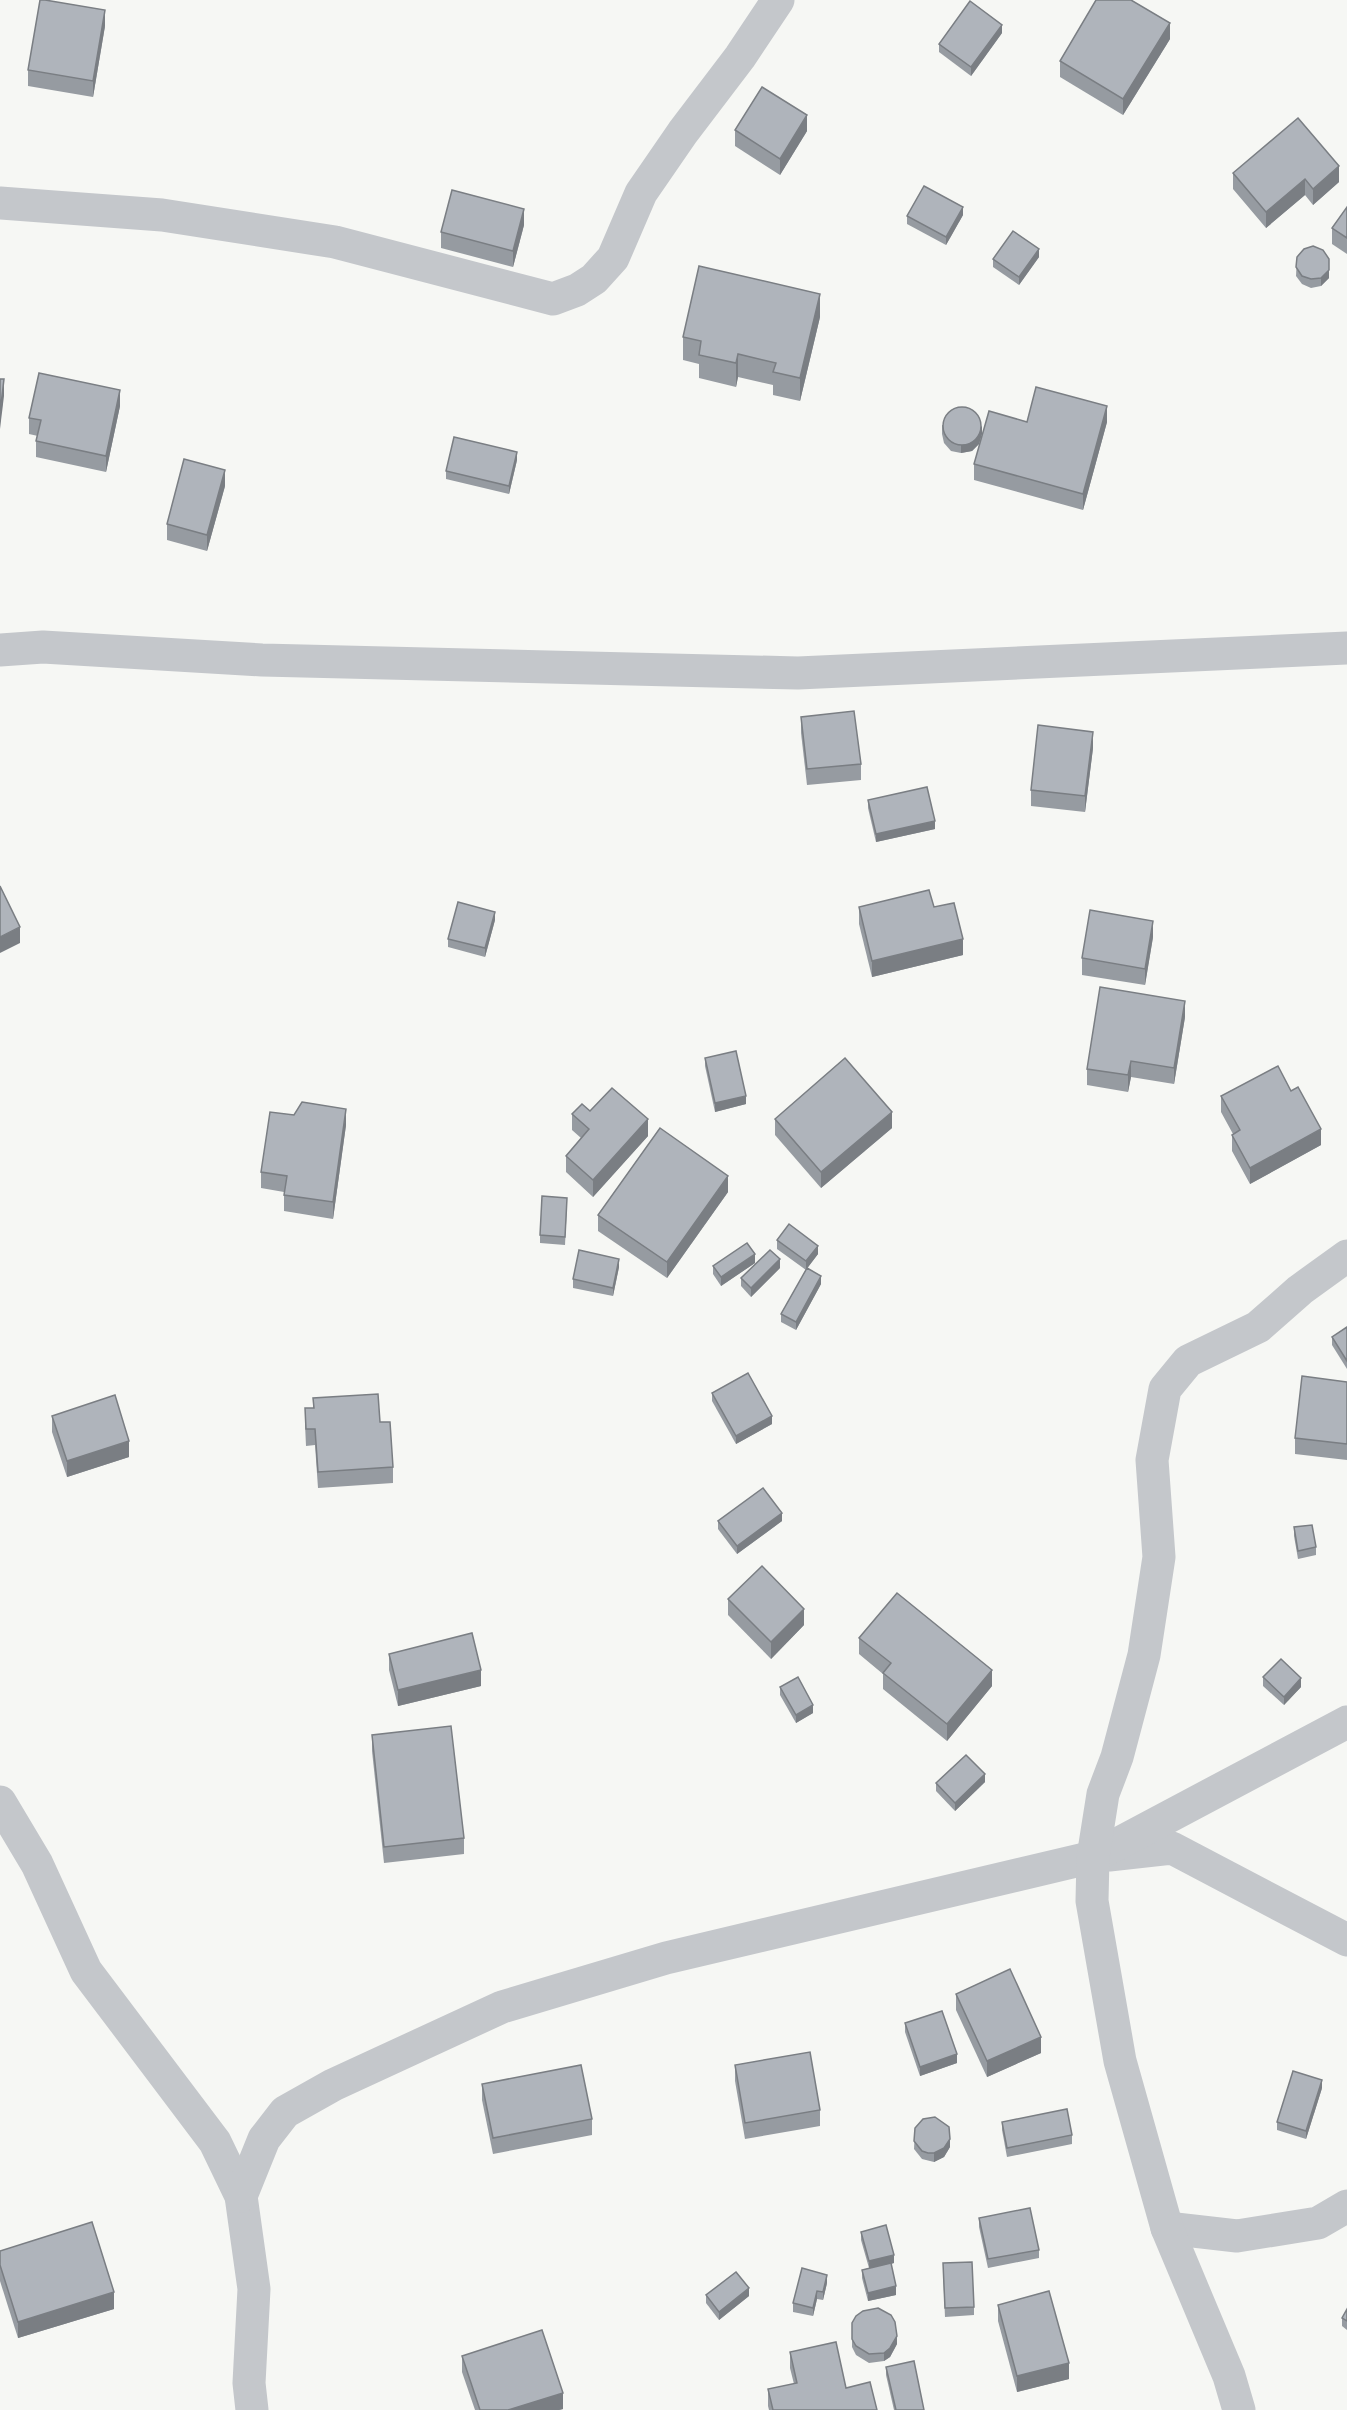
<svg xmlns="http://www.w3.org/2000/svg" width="1347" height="2410" font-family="'Fira Sans',sans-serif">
<rect width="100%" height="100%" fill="#f6f7f4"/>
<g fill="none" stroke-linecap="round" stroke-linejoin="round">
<g stroke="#c4c7cb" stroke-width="33">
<polyline points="0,203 162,215 335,242 553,299 577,290 594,279 613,258 641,193 683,132 740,57 778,0"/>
<polyline points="0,650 43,647 262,660 798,673 1347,648"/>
<polyline points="0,1802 37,1864 86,1971 215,2142 241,2196 254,2289 249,2383 252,2410"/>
<polyline points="1109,1855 1172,1848 1347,1940"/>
<polyline points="241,2196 264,2139 285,2112 333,2085 502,2007 666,1958 1093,1857 1347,1722"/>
<polyline points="1167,2228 1237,2236 1318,2223 1347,2206"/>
<polyline points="1239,2410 1229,2376 1167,2228 1120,2061 1092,1901 1093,1857 1103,1794 1117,1757 1144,1655 1159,1557 1152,1460 1165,1389 1188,1361 1258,1327 1300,1290 1347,1256"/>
</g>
</g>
<g fill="#969ba1">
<polygon points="105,26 93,97 28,86 28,70"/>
<polygon points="1002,33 971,76 939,52 939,44"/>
<polygon points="1170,39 1123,115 1060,77 1060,61"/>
<polygon points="735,130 807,131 780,175 735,146"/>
<polygon points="1233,173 1339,182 1313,205 1305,195 1266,228 1233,189"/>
<polygon points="1347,207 1347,254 1332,244 1332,228"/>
<polygon points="963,215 946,245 907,224 907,216"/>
<polygon points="524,225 513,267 441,248 441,232"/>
<polygon points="1039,257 1019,285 993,267 993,259"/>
<polygon points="1297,257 1329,278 1321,286 1311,288 1302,284 1296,276"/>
<polygon points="820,317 800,401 773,395 773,385 738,377 736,387 699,378 699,364 683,360 683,337"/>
<polygon points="120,406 106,472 36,457 36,441 38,436 29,434 29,418"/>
<polygon points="1027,422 1107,422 1083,510 974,480 974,464"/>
<polygon points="942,425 982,434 979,444 972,451 961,453 951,451 944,443 942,434"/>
<polygon points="517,460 509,494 446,479 446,471"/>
<polygon points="225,486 207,551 167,540 167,524"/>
<polygon points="801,717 861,764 861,780 807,785 801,733"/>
<polygon points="1093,748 1085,812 1031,806 1031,790"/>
<polygon points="868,800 935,829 876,842 868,808"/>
<polygon points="859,907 934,907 963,955 872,977 859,924"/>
<polygon points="495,920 485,957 448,947 448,939"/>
<polygon points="1153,937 1145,985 1082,975 1082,958"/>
<polygon points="1185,1017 1174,1084 1131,1077 1128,1092 1087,1085 1087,1069"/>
<polygon points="705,1058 746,1104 715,1112 705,1066"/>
<polygon points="1221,1096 1321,1145 1250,1184 1232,1151 1232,1135 1233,1134 1221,1112"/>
<polygon points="590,1111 648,1136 593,1197 566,1172 566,1156 581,1138 572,1130 572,1114"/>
<polygon points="775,1119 892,1128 821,1188 775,1135"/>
<polygon points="346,1125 333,1219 284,1211 284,1192 261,1188 261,1172"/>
<polygon points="728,1192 667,1278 598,1231 598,1215"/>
<polygon points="567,1206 565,1245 540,1243 540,1235"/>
<polygon points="777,1240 818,1254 807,1268 821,1284 796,1330 781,1322 781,1314 806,1270 777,1249"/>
<polygon points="755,1263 721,1286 713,1274 713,1266"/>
<polygon points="619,1267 613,1296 573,1288 573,1279"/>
<polygon points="780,1268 751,1297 741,1286 741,1278"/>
<polygon points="1347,1327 1347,1369 1332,1345 1332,1337"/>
<polygon points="1347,1382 1347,1460 1295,1454 1295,1438"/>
<polygon points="712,1393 772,1424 736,1444 712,1401"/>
<polygon points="313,1398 380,1422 393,1467 393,1483 318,1488 315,1445 306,1446 305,1424 305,1408 313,1408"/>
<polygon points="52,1416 129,1457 67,1477 52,1432"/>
<polygon points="718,1521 782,1521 737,1554 718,1529"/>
<polygon points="1294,1527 1316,1547 1316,1555 1298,1559 1294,1536"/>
<polygon points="728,1599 804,1625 771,1659 728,1615"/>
<polygon points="859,1638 992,1686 947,1741 883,1689 883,1674 859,1654"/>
<polygon points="389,1654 481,1686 398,1706 389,1670"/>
<polygon points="1263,1677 1301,1687 1284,1705 1263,1686"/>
<polygon points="780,1687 813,1713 796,1723 780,1695"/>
<polygon points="372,1735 464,1838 464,1854 384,1863 372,1751"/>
<polygon points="985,1782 955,1811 936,1791 936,1783"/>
<polygon points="956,1994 1041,2053 987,2077 956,2010"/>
<polygon points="905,2023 957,2063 920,2076 905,2032"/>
<polygon points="735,2065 820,2110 820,2126 745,2139 735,2081"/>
<polygon points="482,2084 592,2119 592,2135 493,2154 482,2100"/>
<polygon points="1322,2088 1306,2139 1277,2130 1277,2122"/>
<polygon points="1002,2122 1072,2135 1072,2144 1007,2157 1002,2130"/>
<polygon points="915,2128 950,2147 944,2157 934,2162 922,2159 914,2149"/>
<polygon points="979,2218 1039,2250 1039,2258 988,2268 979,2227"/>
<polygon points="861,2232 894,2263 891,2264 896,2295 868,2301 862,2278 862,2270 869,2268 861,2240"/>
<polygon points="0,2251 114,2309 18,2338 0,2281"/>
<polygon points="943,2271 974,2307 974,2315 945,2317"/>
<polygon points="827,2283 823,2300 817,2299 813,2316 793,2312 793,2303"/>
<polygon points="706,2295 749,2296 719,2320 706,2303"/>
<polygon points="998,2305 1069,2379 1017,2392 998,2321"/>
<polygon points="1347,2309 1347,2330 1342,2326 1342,2318"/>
<polygon points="852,2339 897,2344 890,2357 884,2361 869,2363 856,2355 852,2347"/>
<polygon points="790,2352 846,2388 877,2410 769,2410 768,2406 768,2389 794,2384 790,2368"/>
<polygon points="462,2356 563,2409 559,2410 475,2410 462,2372"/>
<polygon points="886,2367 924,2410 894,2410 886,2375"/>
</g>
<g fill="#7a7e83">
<polygon points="105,10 105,26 93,97 93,81"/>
<polygon points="1170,23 1170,39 1123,115 1123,99"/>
<polygon points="1002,25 1002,33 971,76 971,67"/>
<polygon points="807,115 807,131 780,175 780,159"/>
<polygon points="1339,166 1339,182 1313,205 1313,189"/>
<polygon points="1305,179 1305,195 1266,228 1266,212"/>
<polygon points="963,207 963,215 946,245 946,237"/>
<polygon points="524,209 524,225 513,267 513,251"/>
<polygon points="1039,249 1039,257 1019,285 1019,277"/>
<polygon points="1329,259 1329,278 1321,286 1321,278"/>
<polygon points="820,294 820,317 800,401 800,378"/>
<polygon points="738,354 738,377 736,387 736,363"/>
<polygon points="4,379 4,396 0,429 0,413"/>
<polygon points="120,390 120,406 106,472 106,456"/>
<polygon points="1107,406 1107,422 1083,510 1083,494"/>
<polygon points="982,426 982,434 979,444 972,451 961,453 961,445"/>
<polygon points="517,452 517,460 509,494 509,486"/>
<polygon points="225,470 225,486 207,551 207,535"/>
<polygon points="1093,732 1093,748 1085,812 1085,796"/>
<polygon points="935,821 935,829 876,842 876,834"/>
<polygon points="495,912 495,920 485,957 485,948"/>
<polygon points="1153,921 1153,937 1145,985 1145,969"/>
<polygon points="20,927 20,943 0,953 0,937"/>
<polygon points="963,939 963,955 872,977 872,961"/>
<polygon points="1185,1001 1185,1017 1174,1084 1174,1068"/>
<polygon points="1131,1061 1131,1077 1128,1092 1128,1075"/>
<polygon points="746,1096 746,1104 715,1112 715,1103"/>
<polygon points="346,1109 346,1125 333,1219 333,1202"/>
<polygon points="892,1112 892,1128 821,1188 821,1172"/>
<polygon points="648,1119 648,1136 593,1197 593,1180"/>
<polygon points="1321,1129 1321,1145 1250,1184 1250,1168"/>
<polygon points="728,1176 728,1192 667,1278 667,1262"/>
<polygon points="818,1246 818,1254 806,1270 806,1261"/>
<polygon points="755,1254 755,1263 721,1286 721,1277"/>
<polygon points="619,1259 619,1267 613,1296 613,1288"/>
<polygon points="780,1259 780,1268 751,1297 751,1288"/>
<polygon points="821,1276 821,1284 796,1330 796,1322"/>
<polygon points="772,1416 772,1424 736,1444 736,1436"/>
<polygon points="129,1441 129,1457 67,1477 67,1461"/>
<polygon points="782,1513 782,1521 737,1554 737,1546"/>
<polygon points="804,1609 804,1625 771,1659 771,1642"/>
<polygon points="481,1670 481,1686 398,1706 398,1690"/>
<polygon points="992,1670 992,1686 947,1741 947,1724"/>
<polygon points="1301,1678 1301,1687 1284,1705 1284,1697"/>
<polygon points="813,1705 813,1713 796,1723 796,1715"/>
<polygon points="985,1774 985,1782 955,1811 955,1803"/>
<polygon points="1041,2037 1041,2053 987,2077 987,2061"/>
<polygon points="957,2054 957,2063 920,2076 920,2067"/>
<polygon points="1322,2080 1322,2088 1306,2139 1306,2131"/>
<polygon points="950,2139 950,2147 944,2157 934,2162 934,2153"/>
<polygon points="894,2255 894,2263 869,2269 869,2261"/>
<polygon points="827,2275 827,2283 823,2300 823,2292"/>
<polygon points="896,2286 896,2295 868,2301 868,2293"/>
<polygon points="749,2288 749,2296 719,2320 719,2312"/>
<polygon points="817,2291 817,2299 813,2316 813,2308"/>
<polygon points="114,2292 114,2309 18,2338 18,2322"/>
<polygon points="897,2336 897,2344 890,2357 884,2361 884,2353"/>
<polygon points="1069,2363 1069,2379 1017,2392 1017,2376"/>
<polygon points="563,2393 563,2409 559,2410 508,2410"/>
</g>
<g fill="#afb4bb" stroke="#7a7e83" stroke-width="1.5">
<polygon points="40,0 45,0 105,10 93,81 28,70"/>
<polygon points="1096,0 1131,0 1170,23 1123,99 1060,61"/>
<polygon points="970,1 1002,25 971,67 939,44"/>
<polygon points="762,87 807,115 780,159 735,130"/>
<polygon points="1298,118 1339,166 1313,189 1305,179 1266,212 1233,173"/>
<polygon points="924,186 963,207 946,237 907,216"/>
<polygon points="452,190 524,209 513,251 441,232"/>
<polygon points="1347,207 1347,238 1332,228"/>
<polygon points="1013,231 1039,249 1019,277 993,259"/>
<polygon points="1313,246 1323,250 1329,259 1329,270 1321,278 1311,279 1302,276 1296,267 1297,257 1304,249"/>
<polygon points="699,266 820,294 800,378 773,372 776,363 738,354 736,363 699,355 701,341 683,337"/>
<polygon points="39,373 120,390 106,456 36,441 41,420 29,418"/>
<polygon points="0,379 4,379 0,413"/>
<polygon points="1036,387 1107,406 1083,494 974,464 989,411 1027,422"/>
<circle cx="962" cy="426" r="19"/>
<polygon points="454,437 517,452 509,486 446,471"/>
<polygon points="184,459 225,470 207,535 167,524"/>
<polygon points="854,711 861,764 807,769 801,717"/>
<polygon points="1038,725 1093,732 1085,796 1031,790"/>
<polygon points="927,787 935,821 876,834 868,800"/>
<polygon points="0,886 20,927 0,937"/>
<polygon points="929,890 934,907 954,903 963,939 872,961 859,907"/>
<polygon points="458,902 495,912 485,948 448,939"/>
<polygon points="1090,910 1153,921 1145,969 1082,958"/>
<polygon points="1100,987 1185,1001 1174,1068 1131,1061 1128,1075 1087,1069"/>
<polygon points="736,1051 746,1096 715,1103 705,1058"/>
<polygon points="845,1058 892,1112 821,1172 775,1119"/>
<polygon points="1278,1066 1291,1091 1298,1087 1321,1129 1250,1168 1232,1135 1240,1130 1221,1096"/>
<polygon points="612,1088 648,1119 593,1180 566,1156 589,1129 572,1114 582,1104 590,1111"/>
<polygon points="302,1102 346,1109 333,1202 284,1195 287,1176 261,1172 270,1112 294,1115"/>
<polygon points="660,1128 728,1176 667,1262 598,1215"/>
<polygon points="542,1196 567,1198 565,1237 540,1235"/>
<polygon points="789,1224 818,1246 806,1261 777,1240"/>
<polygon points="747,1243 755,1254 721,1277 713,1266"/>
<polygon points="579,1250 619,1259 613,1288 573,1279"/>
<polygon points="770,1250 780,1259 751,1288 741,1278"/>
<polygon points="807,1268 821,1276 796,1322 781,1314"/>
<polygon points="1347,1327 1347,1361 1332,1337"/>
<polygon points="748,1373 772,1416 736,1436 712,1393"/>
<polygon points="1302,1376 1347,1382 1347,1444 1295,1438"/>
<polygon points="378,1394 380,1422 390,1422 393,1467 318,1472 315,1429 306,1429 305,1408 314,1408 313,1398"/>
<polygon points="115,1395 129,1441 67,1461 52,1416"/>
<polygon points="763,1488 782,1513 737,1546 718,1521"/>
<polygon points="1312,1525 1316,1547 1298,1551 1294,1527"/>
<polygon points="762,1566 804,1609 771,1642 728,1599"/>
<polygon points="897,1593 992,1670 947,1724 883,1673 891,1663 859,1638"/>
<polygon points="472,1633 481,1670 398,1690 389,1654"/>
<polygon points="1281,1659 1301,1678 1284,1697 1263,1677"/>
<polygon points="798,1677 813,1705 796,1715 780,1687"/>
<polygon points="451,1726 464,1838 384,1847 372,1735"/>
<polygon points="966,1755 985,1774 955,1803 936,1783"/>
<polygon points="1010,1969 1041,2037 987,2061 956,1994"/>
<polygon points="942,2011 957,2054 920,2067 905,2023"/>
<polygon points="810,2052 820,2110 745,2123 735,2065"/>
<polygon points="581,2065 592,2119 493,2138 482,2084"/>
<polygon points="1293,2071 1322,2080 1306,2131 1277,2122"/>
<polygon points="1067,2109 1072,2135 1007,2148 1002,2122"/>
<polygon points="935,2117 949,2127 950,2139 944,2148 934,2153 928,2153 922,2151 914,2141 915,2128 923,2119"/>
<polygon points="1030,2208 1039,2250 988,2259 979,2218"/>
<polygon points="92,2222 114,2292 18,2322 0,2265 0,2251"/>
<polygon points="886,2225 894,2255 869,2261 861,2232"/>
<polygon points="972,2262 974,2307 945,2308 943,2263"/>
<polygon points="891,2263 896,2286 868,2293 862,2270"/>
<polygon points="802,2268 827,2275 823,2292 817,2291 813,2308 793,2303"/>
<polygon points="736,2272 749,2288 719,2312 706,2295"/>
<polygon points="1049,2291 1069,2363 1017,2376 998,2305"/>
<polygon points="878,2308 891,2315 895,2322 897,2336 890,2348 884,2353 869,2354 856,2346 852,2339 852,2323 856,2316 863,2311"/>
<polygon points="1347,2309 1347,2321 1342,2318"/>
<polygon points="542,2330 563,2393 508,2410 480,2410 462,2356"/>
<polygon points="836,2342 846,2388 870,2382 877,2410 773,2410 768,2389 797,2383 790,2352"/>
<polygon points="914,2361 924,2410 896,2410 886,2367"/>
</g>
</svg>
